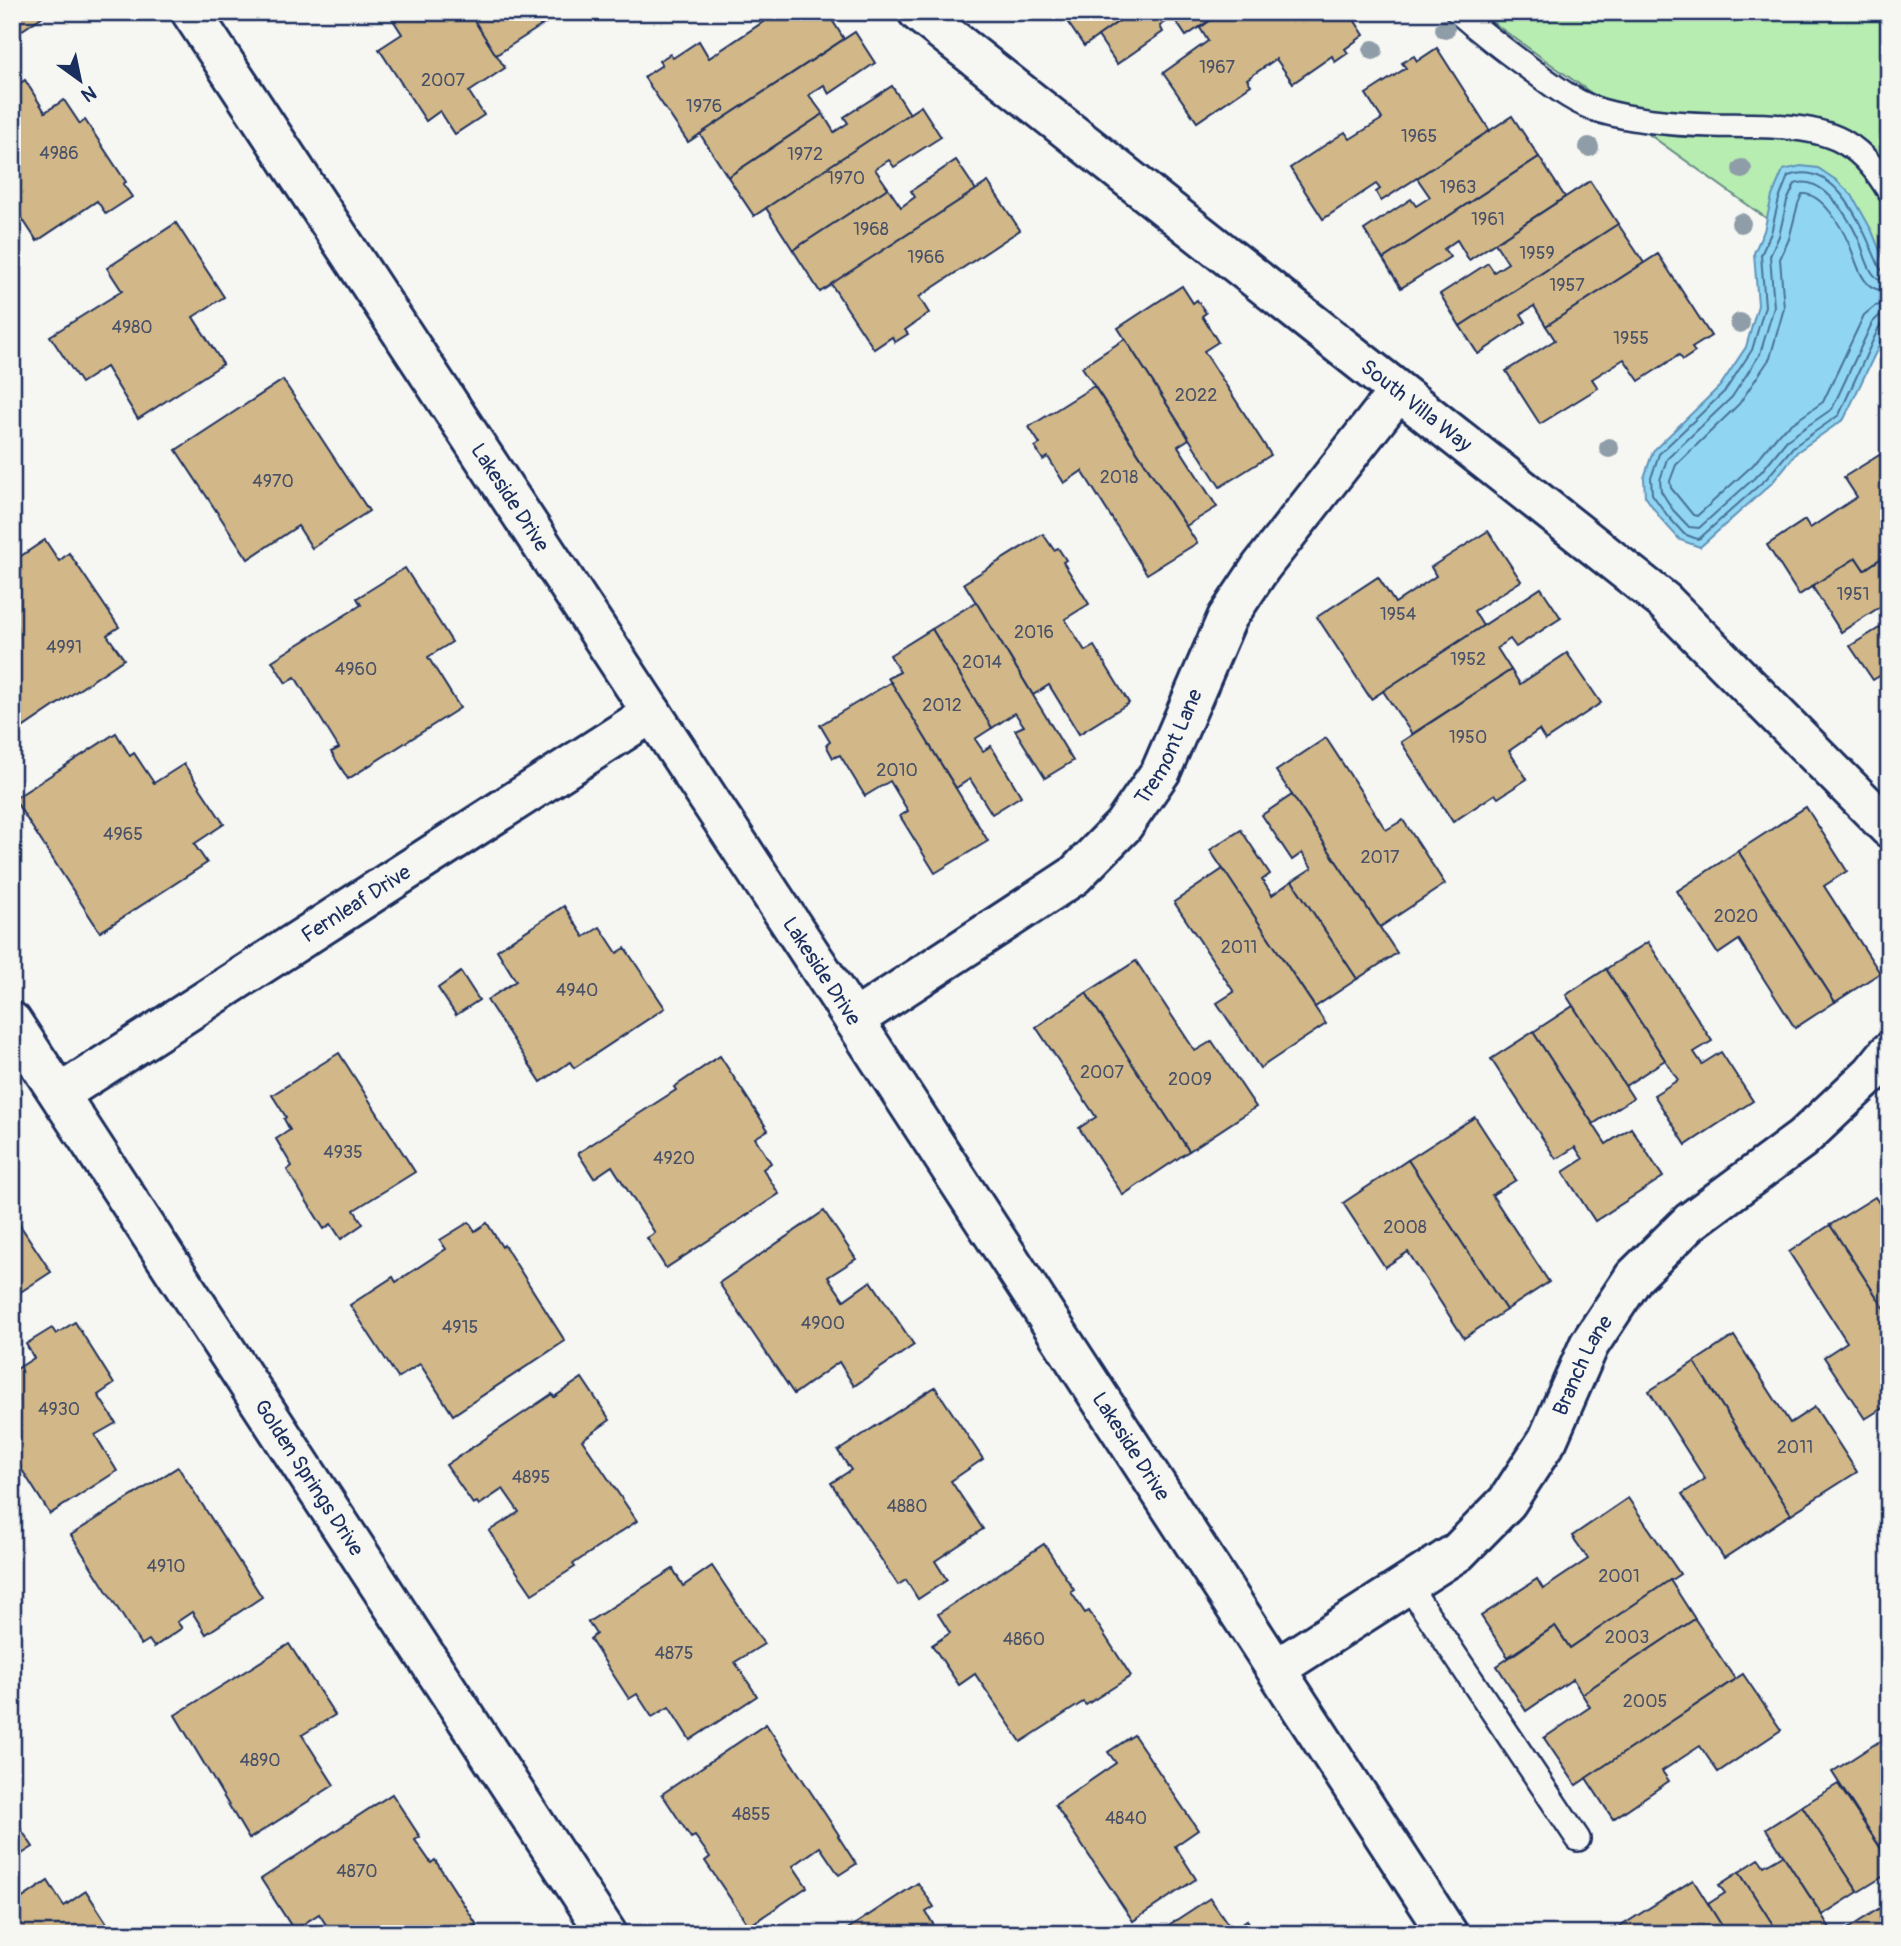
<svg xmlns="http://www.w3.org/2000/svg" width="1901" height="1946" font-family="Pangolin,sans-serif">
<rect width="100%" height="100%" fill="#f6f6f2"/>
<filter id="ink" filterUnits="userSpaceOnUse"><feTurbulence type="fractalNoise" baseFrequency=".0143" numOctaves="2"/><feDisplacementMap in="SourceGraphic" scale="14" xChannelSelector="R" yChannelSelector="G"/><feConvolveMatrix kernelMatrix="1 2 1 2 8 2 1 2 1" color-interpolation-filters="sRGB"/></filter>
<g filter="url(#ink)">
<polygon fill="#b7edb0" stroke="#698e87" stroke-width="2" points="1478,12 1889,12 1889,306"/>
<polygon fill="#90d6f2" stroke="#6193b7" stroke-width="2" points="1801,166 1818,168 1836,180 1852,195 1872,231 1889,273 1889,319 1885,333 1844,419 1797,452 1772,483 1700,547 1680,540 1661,519 1645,496 1644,478 1653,451 1720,386 1746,347 1758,305 1754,253 1764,231 1772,196 1783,170"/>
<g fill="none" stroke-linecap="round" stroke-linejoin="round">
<g stroke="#4a7299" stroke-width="2">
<path d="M1889,272h-5l-4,-4c-16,-34 -40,-110 -92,-92l-9,23 -8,34 -10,22 4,51 -13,44 -27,41 -66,63 -8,24 1,16 15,21 17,19 13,5 3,-1 67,-60 26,-31 46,-32 40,-88 4,-4h6"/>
<path d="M1889,281c-6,-1 -11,-1 -15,-6 -8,-9 -10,-24 -15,-35 -10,-22 -36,-66 -64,-56l-8,17 -8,35 -9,20 4,51 -14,47 -28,43 -65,62 -7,21 1,11 12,19 16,17 10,1 62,-56 26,-32 45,-31 40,-86 7,-7 10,-2"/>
<path d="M1889,291c-8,0 -15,-1 -21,-7 -10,-10 -13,-27 -19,-40 -7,-16 -27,-52 -47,-50l-4,10 -9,35 -9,20 4,49 -14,50 -31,46 -63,61 -6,16 1,7 22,27 4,1 56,-51 27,-33 43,-30 41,-87 11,-9 14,-3"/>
</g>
</g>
<g fill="#d2b888" stroke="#1b2f5e" stroke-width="2">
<polygon points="12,12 45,12 46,14 12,37"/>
<polygon points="388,12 469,12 505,68 469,92 484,115 455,134 440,111 426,121 379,49 402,34"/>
<polygon points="469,12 532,12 541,26 496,55"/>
<polygon points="532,12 562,12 541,26"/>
<polygon points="778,12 827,12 844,39 688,142 644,77 662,65 659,61 670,54 673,58 699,41 709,58"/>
<polygon points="1064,12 1132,12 1084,46 1062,14"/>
<polygon points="1132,12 1222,12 1186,36 1173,17 1160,26 1163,32 1117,64 1098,36"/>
<polygon points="1222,12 1349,12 1364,35 1345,49 1348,53 1335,62 1332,56 1293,83 1276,59 1247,79 1251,85 1197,122 1163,73 1208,41 1200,28"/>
<polygon points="855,32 875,63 829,94 824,85 809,95 823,114 728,177 700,134"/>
<polygon points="1437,48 1490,131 1381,201 1376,192 1380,189 1376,184 1323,219 1290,168 1345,132 1350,139 1382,119 1366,94 1406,68 1402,63 1414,56 1417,61"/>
<polygon points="25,80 45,112 64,100 80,124 85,120 126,182 123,184 132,197 106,214 97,201 37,241 12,203 12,89"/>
<polygon points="892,86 910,114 754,216 728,177 823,114 834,132 848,123 844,117"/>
<polygon points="921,106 941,137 894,167 889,160 875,169 888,188 793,250 766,208"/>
<polygon points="1512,116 1539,157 1383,259 1364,230 1411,199 1416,206 1430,197 1417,178"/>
<polygon points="1539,157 1565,197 1469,260 1457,240 1444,249 1450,257 1401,288 1383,259"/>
<polygon points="956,160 976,190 820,292 793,250 888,188 901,207 915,197 911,191"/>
<polygon points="1590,181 1618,224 1460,326 1440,294 1488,263 1494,272 1508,263 1495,243"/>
<polygon points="988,182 1020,230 919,297 929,313 905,330 908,334 895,342 892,337 874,349 831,284"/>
<polygon points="176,223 224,297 193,317 223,364 138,419 106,367 81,383 50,336 122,291 107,268"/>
<polygon points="1618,224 1644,263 1546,326 1534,306 1521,314 1526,322 1478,354 1460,326"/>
<polygon points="1658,254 1711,336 1692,348 1695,352 1683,360 1679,355 1639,381 1624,359 1592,379 1598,388 1540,424 1506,371 1555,340 1546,326"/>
<polygon points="1182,286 1193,303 1197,300 1206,313 1202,316 1218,342 1204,351 1271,455 1220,487 1118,328"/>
<polygon points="1125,339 1189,439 1178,446 1217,507 1186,526 1082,367"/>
<polygon points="283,380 369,511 312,548 298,526 248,559 176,450"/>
<polygon points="1094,386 1197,543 1147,574 1082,471 1064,483 1048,457 1043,460 1035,447 1040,444 1029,427"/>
<polygon points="1889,449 1889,553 1864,570 1856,558 1799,595 1767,545 1805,520 1810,528 1857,497 1844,477"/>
<polygon points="1488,531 1521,581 1474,611 1483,626 1371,699 1317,617 1378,577 1395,603 1436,576 1431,567"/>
<polygon points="1043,534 1054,550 1058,548 1066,560 1063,562 1089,604 1065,619 1085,651 1094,646 1129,703 1079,734 1049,685 1033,695 964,583"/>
<polygon points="45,540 59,561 69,553 119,627 107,635 124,659 12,735 12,562"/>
<polygon points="1889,553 1889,601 1841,632 1812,586 1856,558 1864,570"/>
<polygon points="405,568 452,642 428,657 460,708 348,779 331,752 339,748 295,677 286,683 272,661 361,605 357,598"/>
<polygon points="1541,588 1561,618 1516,647 1510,639 1497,648 1511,670 1412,734 1383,691"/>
<polygon points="976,602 1073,761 1045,778 1015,730 1024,726 1015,713 992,728 932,629"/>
<polygon points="1889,622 1889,670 1873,680 1850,646"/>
<polygon points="932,629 992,728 975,739 983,751 991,746 1021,796 992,814 970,779 956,788 888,678 900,672 890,655"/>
<polygon points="1567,653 1601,703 1545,740 1539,730 1509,751 1527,779 1498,798 1495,794 1453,822 1401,742 1511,670 1520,684"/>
<polygon points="891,682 988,841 935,873 900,816 908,811 890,781 865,796 840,755 833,758 826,745 830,742 820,725"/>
<polygon points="116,733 130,756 134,753 154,783 184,764 224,824 194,844 207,863 100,932 14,799"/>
<polygon points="1326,738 1386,830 1403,820 1445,884 1380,927 1276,771"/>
<polygon points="1292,795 1397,953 1357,979 1292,881 1312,868 1302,853 1292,860 1262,815"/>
<polygon points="1806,807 1847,871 1824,886 1880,973 1835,1002 1738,851"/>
<polygon points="1241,830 1270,874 1262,880 1272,895 1292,881 1357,979 1315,1007 1210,850"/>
<polygon points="1738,851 1835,1002 1795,1028 1739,940 1718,954 1677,891"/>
<polygon points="1223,869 1326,1024 1260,1068 1217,1003 1234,992 1174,902"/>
<polygon points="564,906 584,937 600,927 617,953 625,948 665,1008 574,1068 570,1062 541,1082 487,1000 516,981 497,950"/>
<polygon points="1648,942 1712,1041 1694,1052 1702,1064 1721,1052 1753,1101 1686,1145 1654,1095 1678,1080 1606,969"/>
<polygon points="1136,961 1195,1051 1212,1041 1256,1107 1189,1151 1086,993"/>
<polygon points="1606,969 1665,1060 1625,1086 1566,995"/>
<polygon points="461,972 479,1000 456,1015 438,988"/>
<polygon points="1086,993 1189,1151 1123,1195 1079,1128 1096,1117 1036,1027"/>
<polygon points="1573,1006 1633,1098 1593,1124 1533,1032"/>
<polygon points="1533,1032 1606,1144 1631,1128 1663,1177 1595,1221 1563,1172 1583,1159 1575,1147 1556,1159 1491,1059"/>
<polygon points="339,1053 415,1172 354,1210 363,1224 341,1239 331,1224 324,1229 287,1170 292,1166 276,1139 290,1130 284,1119 286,1117 272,1095"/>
<polygon points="720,1056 768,1130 755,1138 771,1163 763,1169 779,1194 666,1268 647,1238 655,1233 612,1166 594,1178 578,1153 676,1090 674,1087"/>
<polygon points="1475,1117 1516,1180 1492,1195 1549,1282 1506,1310 1408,1160"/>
<polygon points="1408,1160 1506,1310 1464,1338 1408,1252 1385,1267 1343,1203"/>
<polygon points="1875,1197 1889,1218 1889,1316 1830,1225"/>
<polygon points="824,1211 856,1259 828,1277 844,1300 871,1281 914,1345 854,1386 839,1362 794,1394 719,1283"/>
<polygon points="12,1213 51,1272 16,1295 12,1290"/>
<polygon points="469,1222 475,1231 487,1223 502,1247 504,1245 565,1341 453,1415 420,1364 398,1378 350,1305 393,1277 396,1282 446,1249 440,1240"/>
<polygon points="1830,1225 1889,1316 1889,1404 1865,1419 1824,1357 1847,1342 1789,1252"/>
<polygon points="75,1322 114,1384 98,1395 116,1423 95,1435 117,1471 50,1514 12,1454 12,1372 34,1358 26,1344 52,1328 56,1334"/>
<polygon points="1734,1336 1790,1423 1815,1407 1857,1472 1791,1514 1694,1362"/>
<polygon points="1694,1362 1791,1514 1724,1558 1682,1494 1705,1479 1649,1391"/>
<polygon points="582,1378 610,1420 582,1440 637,1521 573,1564 575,1567 532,1594 489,1531 519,1512 503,1489 479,1505 477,1502 473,1504 446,1465 552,1394 554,1397"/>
<polygon points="935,1387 983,1459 951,1481 983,1529 935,1561 947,1580 918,1599 906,1580 898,1585 831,1483 851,1470 838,1451"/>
<polygon points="178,1467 262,1597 206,1634 192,1612 177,1622 182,1628 154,1647 149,1640 141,1645 71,1535"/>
<polygon points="1628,1498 1680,1574 1570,1648 1555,1626 1508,1657 1481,1616 1537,1579 1543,1589 1588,1559 1572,1536"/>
<polygon points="1044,1544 1074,1590 1071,1592 1085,1613 1089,1611 1131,1676 1086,1705 1083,1702 1021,1742 975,1674 959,1685 932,1645 950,1633 938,1614"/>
<polygon points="712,1566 764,1644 735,1662 757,1696 690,1740 669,1707 652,1717 637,1694 629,1699 590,1639 596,1634 588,1622 673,1569 683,1586"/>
<polygon points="1670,1580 1695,1619 1582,1694 1573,1679 1526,1711 1497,1666 1555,1626 1570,1648"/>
<polygon points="1695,1619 1735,1679 1576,1785 1544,1738 1590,1707 1582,1694"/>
<polygon points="289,1644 335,1715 302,1735 334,1785 249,1839 175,1715"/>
<polygon points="1743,1674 1781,1730 1718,1772 1700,1746 1662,1771 1669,1781 1613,1819 1586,1778"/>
<polygon points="766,1724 839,1835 838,1836 856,1864 839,1875 820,1847 793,1866 807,1887 749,1926 705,1861 710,1857 695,1836 691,1838 662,1794"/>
<polygon points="1134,1735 1198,1830 1175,1846 1196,1879 1133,1921 1055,1805 1116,1763 1108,1752"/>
<polygon points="1889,1735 1889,1861 1832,1772"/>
<polygon points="1838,1784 1889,1861 1889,1873 1858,1892 1802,1806"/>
<polygon points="392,1794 420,1837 415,1840 431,1863 435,1860 477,1925 463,1934 332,1934 319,1914 294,1930 261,1879"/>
<polygon points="1802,1806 1858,1892 1822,1915 1766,1829"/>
<polygon points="12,1816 33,1847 12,1860"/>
<polygon points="1783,1855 1830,1928 1821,1934 1779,1934 1739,1872 1759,1859 1764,1866"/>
<polygon points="1739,1872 1779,1934 1727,1934 1708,1904 1725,1893 1719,1885"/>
<polygon points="1693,1880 1727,1934 1622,1934 1618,1928"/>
<polygon points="48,1881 64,1906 86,1891 114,1934 12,1934 12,1905"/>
<polygon points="918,1883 934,1907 926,1912 939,1934 840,1934"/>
<polygon points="1210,1898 1232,1930 1247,1920 1256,1934 1155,1934"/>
<polygon points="1889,1902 1889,1934 1849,1934 1846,1930"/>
</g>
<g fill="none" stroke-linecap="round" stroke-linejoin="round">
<defs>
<g id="service">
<path d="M1458,12c23,20 46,38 71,56 22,16 45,35 72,43 35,10 75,13 111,14 38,1 102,-3 135,19 18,11 32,30 42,47"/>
<polyline points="1408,1585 1578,1839"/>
</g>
<g id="minor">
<path id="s1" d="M918,12l746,589 225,227"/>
<path id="s2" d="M854,1020l220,-144 49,-50 38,-55 66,-153 34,-51 137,-175"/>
<path id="s3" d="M12,1022l595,912"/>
<path id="s4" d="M60,1094l592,-381"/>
<path id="s5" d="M1276,1669l182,-117 49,-50 41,-63 41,-94 45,-68 56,-55 112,-83 70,-66 17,-21"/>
</g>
<g id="secondary">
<path id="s6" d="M191,12l663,1008 594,914"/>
</g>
</defs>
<use href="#service" stroke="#1b2f5e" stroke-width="28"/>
<use href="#minor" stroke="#1b2f5e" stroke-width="44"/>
<use href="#secondary" stroke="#1b2f5e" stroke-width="44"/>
<use href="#service" stroke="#f6f6f2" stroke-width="23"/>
<use href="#minor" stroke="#f6f6f2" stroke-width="38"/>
<use href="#secondary" stroke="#f6f6f2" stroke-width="38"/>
</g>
<g fill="#8f9da9">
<circle cx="1445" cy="29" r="10"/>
<circle cx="1373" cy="50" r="10"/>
<circle cx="1589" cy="147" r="10"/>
<circle cx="1742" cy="169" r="10"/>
<circle cx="1741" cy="223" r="10"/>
<circle cx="1740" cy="323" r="10"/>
<circle cx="1609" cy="448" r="10"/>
</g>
</g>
<g text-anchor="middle" stroke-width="7" stroke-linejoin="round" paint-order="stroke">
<g font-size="18" fill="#495168">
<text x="1217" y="73">1967</text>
<text x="443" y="86">2007</text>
<text x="704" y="112">1976</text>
<text x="1419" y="142">1965</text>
<text x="59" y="159">4986</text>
<text x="805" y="160">1972</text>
<text x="846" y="184">1970</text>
<text x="1458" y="193">1963</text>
<text x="1488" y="225">1961</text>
<text x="871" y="235">1968</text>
<text x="1537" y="259">1959</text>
<text x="926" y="263">1966</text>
<text x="1567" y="291">1957</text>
<text x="132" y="333">4980</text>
<text x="1631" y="344">1955</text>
<text x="1196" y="401">2022</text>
<text x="1119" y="483">2018</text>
<text x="273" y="487">4970</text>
<text x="1853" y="600">1951</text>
<text x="1398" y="620">1954</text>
<text x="1034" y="638">2016</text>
<text x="64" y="653">4991</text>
<text x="1468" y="665">1952</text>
<text x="982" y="668">2014</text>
<text x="356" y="675">4960</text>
<text x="942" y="711">2012</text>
<text x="1468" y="743">1950</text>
<text x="897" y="776">2010</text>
<text x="123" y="840">4965</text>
<text x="1380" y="863">2017</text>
<text x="1736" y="922">2020</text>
<text x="1239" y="953">2011</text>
<text x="577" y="996">4940</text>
<text x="1102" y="1078">2007</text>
<text x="1190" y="1085">2009</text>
<text x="343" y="1158">4935</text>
<text x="674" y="1164">4920</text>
<text x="1405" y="1233">2008</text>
<text x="823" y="1329">4900</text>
<text x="460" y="1333">4915</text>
<text x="59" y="1415">4930</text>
<text x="1795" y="1453">2011</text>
<text x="531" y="1483">4895</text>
<text x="907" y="1512">4880</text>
<text x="166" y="1572">4910</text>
<text x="1619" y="1582">2001</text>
<text x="1627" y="1643">2003</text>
<text x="1024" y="1645">4860</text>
<text x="674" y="1659">4875</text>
<text x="1645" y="1707">2005</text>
<text x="260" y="1766">4890</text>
<text x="751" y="1820">4855</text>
<text x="1126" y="1824">4840</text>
<text x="357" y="1877">4870</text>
</g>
<g font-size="21" fill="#1b2f5e" stroke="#f6f6f2">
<text dy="7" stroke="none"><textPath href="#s1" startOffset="635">South Villa Way</textPath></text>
<text dy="7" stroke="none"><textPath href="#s6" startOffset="581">Lakeside Drive</textPath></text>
<text dy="7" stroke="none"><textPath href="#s2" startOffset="425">Tremont Lane</textPath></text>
<text dy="7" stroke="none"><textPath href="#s4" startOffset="352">Fernleaf Drive</textPath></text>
<text dy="7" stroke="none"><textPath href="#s6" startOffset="1148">Lakeside Drive</textPath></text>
<text dy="7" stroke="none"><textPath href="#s5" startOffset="443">Branch Lane</textPath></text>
<text dy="7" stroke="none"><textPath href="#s6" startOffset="1715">Lakeside Drive</textPath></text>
<text dy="7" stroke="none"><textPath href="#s3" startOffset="544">Golden Springs Drive</textPath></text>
</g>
</g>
<rect width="1901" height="1946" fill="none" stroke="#f6f6f2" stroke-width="42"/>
<rect x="21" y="21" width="1859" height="1904" fill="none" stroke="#1b2f5e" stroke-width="2.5" filter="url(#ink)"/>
<g transform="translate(80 80) rotate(147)" stroke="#f6f6f2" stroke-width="5" paint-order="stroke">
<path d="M0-5L12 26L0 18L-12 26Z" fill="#1b2f5e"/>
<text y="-10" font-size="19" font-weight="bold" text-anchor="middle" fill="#1b2f5e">N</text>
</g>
</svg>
